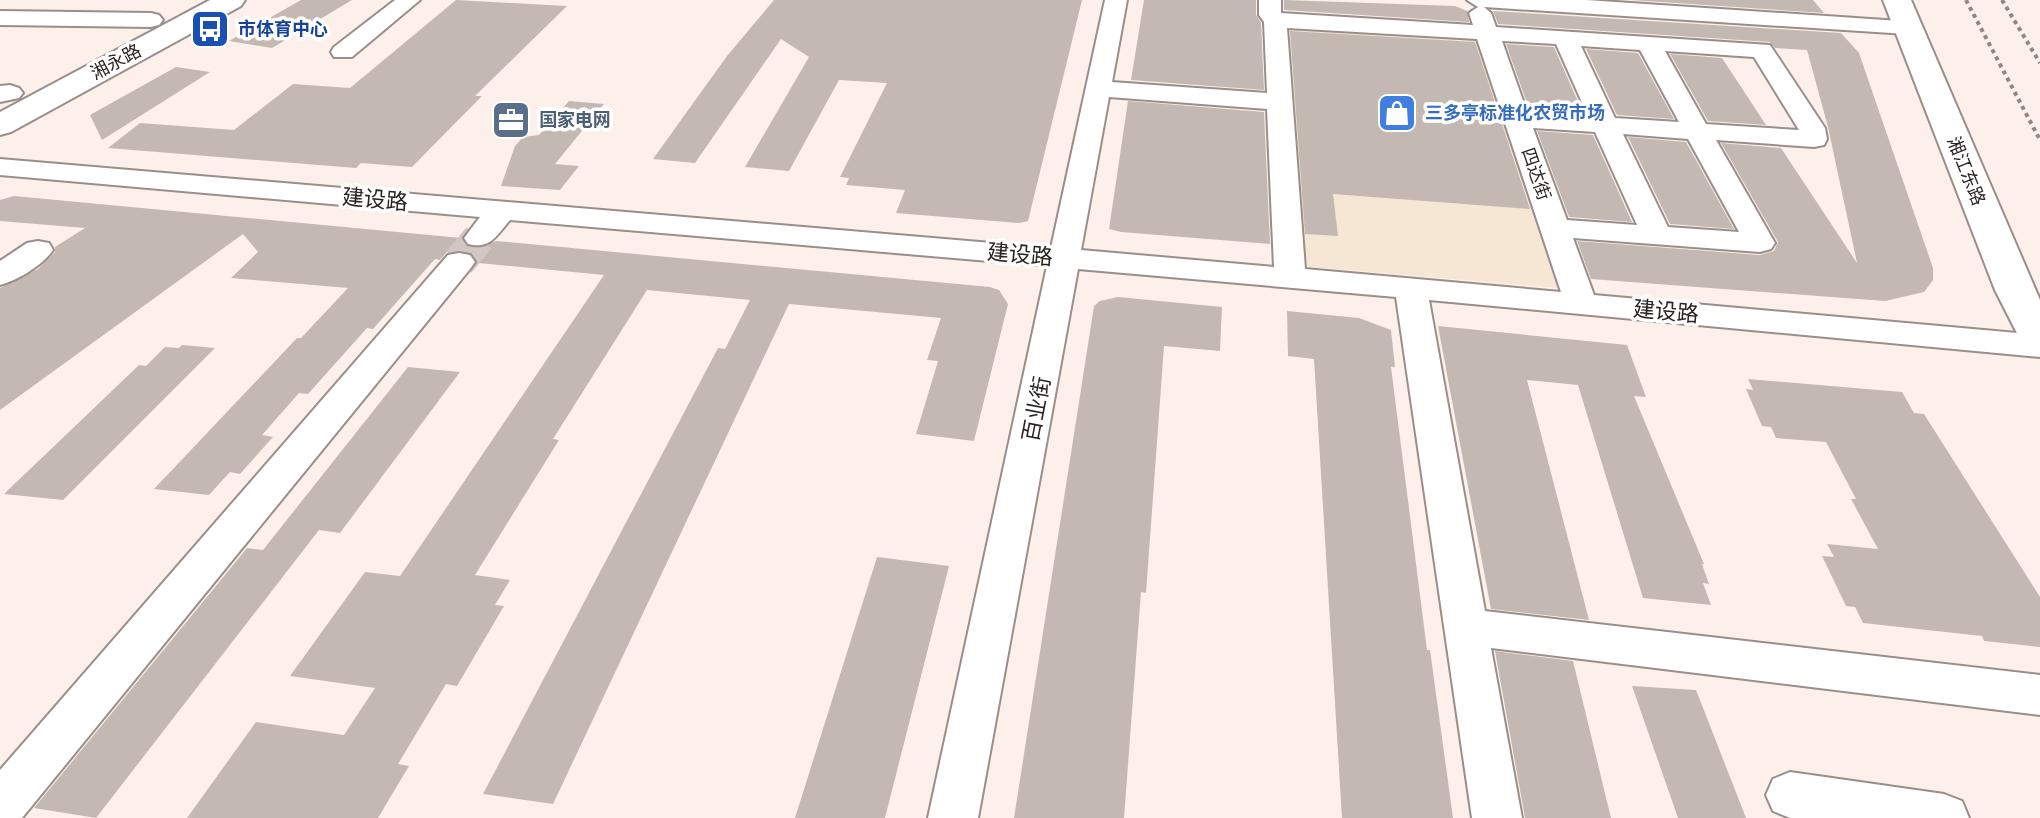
<svg xmlns="http://www.w3.org/2000/svg" width="2040" height="818" font-family="Barlow,'Noto Sans SC',sans-serif">
<rect width="100%" height="100%" fill="#fdf0eb"/>
<polygon fill="#f6e7d4" points="1288,23 1476,35 1558,288 1301,266"/>
<g fill="#c4b8b3">
<polygon points="301,0 352,0 272,48 229,41"/>
<polygon points="456,0 567,6 475,96 482,96 412,167 361,163 356,168 108,148 140,123 234,130 293,84 350,88"/>
<polygon points="774,0 1082,0 1028,221 1019,223 896,213 905,190 846,185 849,178 840,177 887,83 839,80 789,171 745,167 809,57 781,39 695,163 653,159 727,56"/>
<polygon points="1144,0 1256,0 1256,15 1261,23 1264,90 1131,80"/>
<polygon points="1284,0 1455,6 1467,11 1469,22 1284,10"/>
<polygon points="1631,0 1813,0 1824,13"/>
<polygon points="1493,11 1841,33 1859,53 1933,268 1933,280 1924,292 1885,301 1591,279 1577,241 1760,255 1774,251 1778,242 1721,143 1781,148 1857,263 1828,127 1807,50 1775,48 1770,42 1498,24"/>
<polygon points="1290,31 1475,42 1530,209 1333,194 1338,236 1305,234"/>
<polygon points="1506,44 1554,47 1583,113 1529,109"/>
<polygon points="1586,49 1638,53 1674,119 1617,115"/>
<polygon points="1670,54 1722,58 1766,125 1708,121"/>
<polygon points="176,67 210,72 102,140 90,115"/>
<polygon points="569,101 604,104 555,164 579,166 560,190 501,186 515,146 523,137 539,135"/>
<polygon points="1128,101 1264,112 1270,244 1121,232 1109,229"/>
<polygon points="1537,131 1593,135 1632,222 1569,217"/>
<polygon points="1628,137 1686,142 1734,229 1670,224"/>
<polygon points="14,196 461,238 466,246 475,248 496,241 990,287 999,290 1008,304 974,441 916,434 938,361 927,360 941,318 789,304 553,804 483,794 718,348 725,349 750,300 647,290 553,439 559,440 475,575 510,580 495,605 504,606 457,686 446,684 398,764 409,766 378,818 187,818 256,722 344,735 375,688 290,676 365,572 400,576 604,275 478,263 471,252 447,252 440,260 435,259 373,329 367,328 308,394 299,393 262,435 273,437 240,474 230,472 209,495 154,489 297,338 301,338 348,288 231,278 258,252 243,234 0,410 0,288 38,269 55,252 55,247 85,228 0,221 0,200"/>
<polygon points="1118,297 1222,307 1220,351 1164,346 1146,593 1141,592 1124,818 1014,818 1094,306 1100,301"/>
<polygon points="1287,311 1359,318 1391,330 1395,367 1391,367 1427,650 1430,650 1453,818 1342,818 1314,359 1288,356"/>
<polygon points="1438,326 1627,345 1646,397 1634,396 1704,564 1702,564 1709,584 1703,583 1711,605 1643,598 1578,385 1527,380 1589,620 1491,609"/>
<polygon points="182,345 215,348 63,500 4,494 139,365 146,366 165,347 179,348"/>
<polygon points="408,367 460,372 340,533 319,530 96,818 34,808 247,548 263,550"/>
<polygon points="1748,379 1902,392 1914,413 1924,414 2040,597 2040,647 1984,641 1982,636 1863,623 1855,607 1846,606 1822,556 1834,557 1827,544 1878,549 1851,499 1856,499 1826,442 1776,438 1771,427 1762,426 1746,389 1753,390"/>
<polygon points="877,557 949,566 885,818 795,818"/>
<polygon points="1495,651 1573,661 1611,818 1525,818"/>
<polygon points="1632,686 1696,690 1746,818 1678,818"/>
</g>
<g fill="none" stroke-linecap="round" stroke-linejoin="round">
<polyline stroke="#d2c7c3" stroke-width="33" stroke-dasharray="33 17" stroke-linecap="butt" points="459,262 479,238"/>
<defs>
<g id="minor">
<polygon points="395,0 420,0 352,57 334,57 331,52 334,47"/>
<path d="M1105,0h22l-15,82 155,11 -3,-71 -5,-7v-15h22v13l192,12 -4,-12 9,-6 -11,-7h119l329,22 4,5 -4,5 -8,2 -423,-27 7,6 5,14 274,18 55,83 2,11 -3,6 -10,2 -98,-7 59,103 -4,6 -11,3 -187,-14 21,57 446,40v22l-611,-57 56,311 555,64v40l-549,-67 31,170h-50l-76,-521 -318,-28 -100,549h-50l119,-552 -537,-46c-13,15 -20,30 -42,24l-4,-6 16,-21 -480,-42v-16l1051,89zM1287,28l190,11 84,253 -256,-23zM1502,41l54,3 32,72 -61,-4zM1581,46l59,4 39,72 -64,-4zM1665,51l89,6 45,73 -93,-6zM1109,97l158,12 7,158 -193,-17zM1533,128l62,4 42,93 -70,-5zM1623,134l65,5 51,93 -71,-5z"/>
<polygon points="0,11 151,13 159,15 163,20 159,25 151,27 0,25"/>
<polygon points="10,85 19,88 23,93 19,98 0,102 0,86"/>
<path d="M38,241l11,2 4,7c-10,15 -35,30 -53,35v-24l27,-18z"/>
<polygon points="459,253 470,255 475,262 470,269 22,818 0,818 0,770 448,255"/>
<polygon points="1790,772 1944,794 1962,801 1969,818 1790,818 1773,811 1766,795 1773,779"/>
</g>
<g id="major">
<polygon points="210,0 245,0 241,6 11,132 0,135 0,112"/>
<polygon points="1883,0 1911,0 2040,300 2040,353 2025,349 1995,290"/>
</g>
</defs>
<use href="#minor" stroke="#998e89" stroke-width="4"/>
<use href="#major" stroke="#998e89" stroke-width="4"/>
<g stroke="#8f8783" stroke-width="4" stroke-dasharray="4 4" stroke-linecap="butt">
<polyline points="1966,0 2040,140"/>
<polyline points="2002,0 2040,63"/>
</g>
<use href="#minor" fill="#fff" fill-rule="evenodd"/>
<use href="#major" fill="#fff" fill-rule="evenodd"/>
</g>
<defs>
<symbol id="bus-square" viewBox="-11 -11 22 22"><rect x="-9" y="-9" width="18" height="18" rx="4" fill="#1a4fb4" stroke="#fff"/><path d="M-5-6H5V4H4V6H2V4H-2V6H-4V4H-5ZM-3.5-4V0h7V-4ZM-3.5 1.2v1.5H-2V1.2ZM2 1.2v1.5H3.5V1.2Z" fill="#fff"/></symbol>
<symbol id="shop-square" viewBox="-11 -11 22 22"><rect x="-9" y="-9" width="18" height="18" rx="4" fill="#3f7fe0" stroke="#fff"/><path d="M-5-2.5h2.3a2.7 3.5 0 0 1 5.4 0H5L5.5 6h-11ZM-1.5-2.5h3a1.5 2.3 0 0 0-3 0Z" fill="#fff"/></symbol>
<symbol id="office-square" viewBox="-11 -11 22 22"><rect x="-9" y="-9" width="18" height="18" rx="4" fill="#5c6f8a" stroke="#fff"/><path d="M-6-3h4V-5.5h4V-3h4V5H-6ZM-1-4.5V-3h2v-1.5ZM-6 0V1H6V0Z" fill="#fff"/></symbol>
</defs>
<g fill-rule="evenodd">
<use href="#bus-square" x="188" y="7" width="44" height="44"/>
<use href="#shop-square" x="1375" y="91" width="44" height="44"/>
<use href="#office-square" x="489" y="98" width="44" height="44"/>
</g>
<g text-anchor="middle" stroke-width="7" stroke-linejoin="round" paint-order="stroke">
<g font-size="18" font-weight="bold" fill="#164399" stroke="#fff" text-anchor="start">
<text x="238" y="35">市体育中心</text>
</g>
<g font-size="18" fill="#272321" stroke="#fff">
<text transform="translate(116 62) rotate(-28)" y="6">湘永路</text>
<text transform="translate(1966 171) rotate(68)" y="6">湘江东路</text>
<text transform="translate(1536 174) rotate(71)" y="6">四达街</text>
</g>
<g font-size="18" font-weight="bold" fill="#366cbe" stroke="#fff" text-anchor="start">
<text x="1425" y="119">三多亭标准化农贸市场</text>
</g>
<g font-size="18" font-weight="bold" fill="#4e5e75" stroke="#fff" text-anchor="start">
<text x="539" y="126">国家电网</text>
</g>
<g font-size="22" fill="#272321" stroke="#fff">
<text transform="translate(375 199) rotate(5)" y="8">建设路</text>
<text transform="translate(1020 254) rotate(5)" y="8">建设路</text>
<text transform="translate(1666 311) rotate(5)" y="8">建设路</text>
<text transform="translate(1036 409) rotate(-79)" y="8">百业街</text>
</g>
</g>
</svg>
